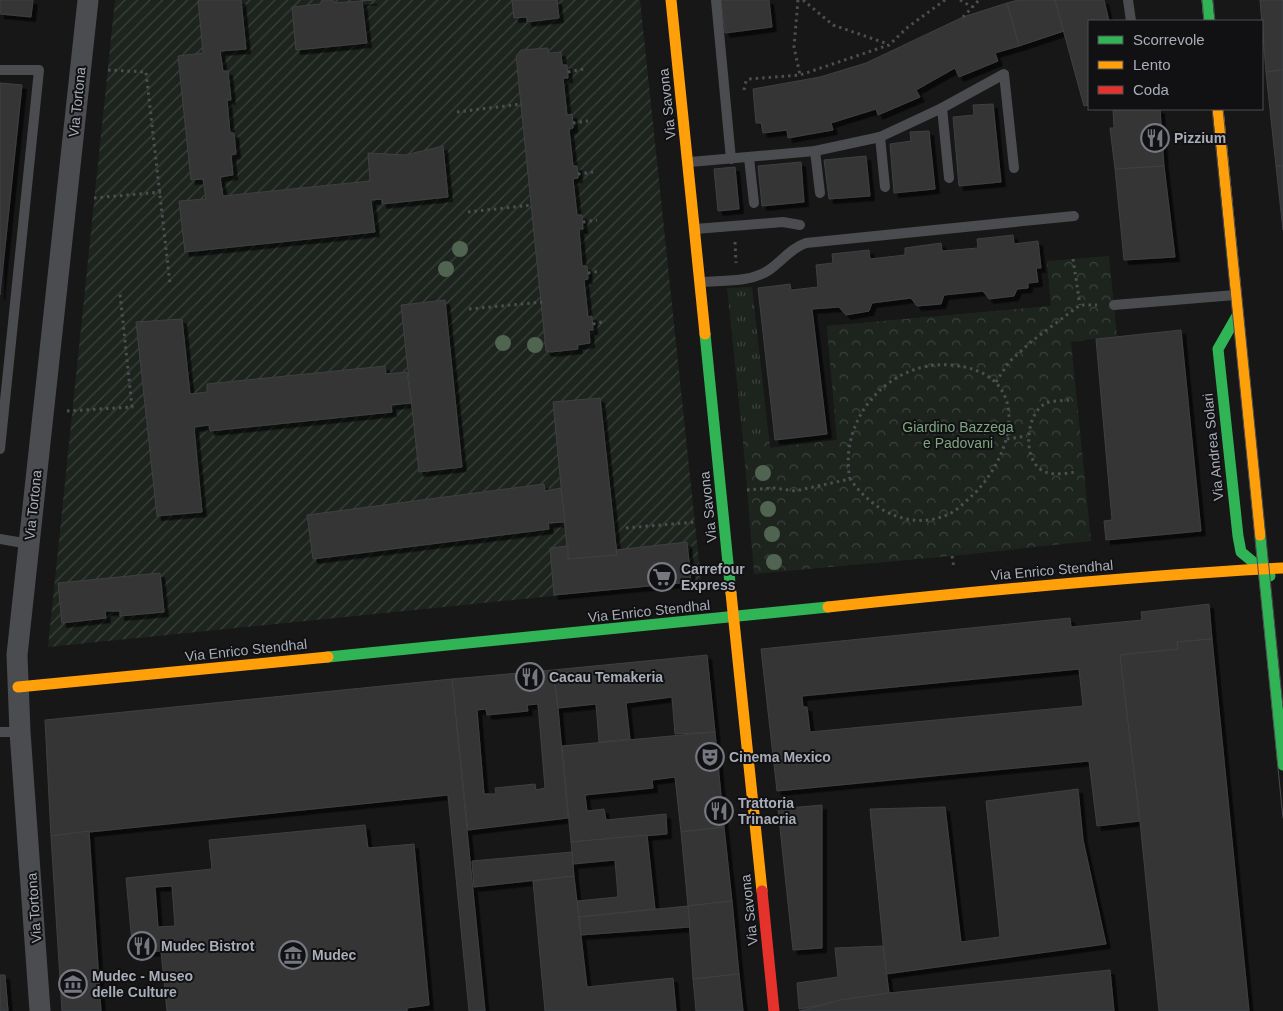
<svg xmlns="http://www.w3.org/2000/svg" width="1283" height="1011" font-family="Helvetica,sans-serif">
<defs>
<pattern id="grass-tufts" width="24" height="20" patternUnits="userSpaceOnUse" patternTransform="scale(1.25)"><rect width="24" height="20" fill="#1d241e"/><path d="M3 7l-1-3M5 7V3M7 7l1-3M15 17l-1-3M17 17v-4M19 17l1-3" fill="none" stroke="#3b413d"/></pattern>
<pattern id="park-crowns" width="20" height="18" patternUnits="userSpaceOnUse" patternTransform="scale(1.25)"><rect width="20" height="18" fill="#1d241e"/><path d="M2 6a3 3 0 1 1 6 0M12 15a3 3 0 1 1 6 0" fill="none" stroke="#3b413d"/></pattern>
<pattern id="garden-furrows" width="10" height="10" patternUnits="userSpaceOnUse" patternTransform="scale(1.25)"><rect width="10" height="10" fill="#1d241e"/><path d="M-1 1l2-2M0 10L10 0M9 11l2-2" fill="none" stroke="#3b413d"/></pattern>
<filter id="shadow"><feDropShadow dx="4.5" dy="4.5" stdDeviation="0" flood-color="#0009"/></filter>
</defs>
<rect width="100%" height="100%" fill="#171717"/>
<polygon fill="url(#grass-tufts)" points="1047,261 1069,301 839,459 747,478 727,288 752,287 770,448 837,440 827,326 1051,306"/>
<polygon fill="url(#park-crowns)" points="1109,256 1117,336 1071,342 1091,541 952,556 754,574 743,441 769,435 770,448 837,440 827,326 1051,306 1047,261"/>
<polygon fill="url(#garden-furrows)" points="115,0 640,0 701,581 48,647"/>
<g fill="#353536" stroke="#3f4043" fill-rule="evenodd" filter="url(#shadow)">
<polygon points="0,0 33,0 31,17 0,14"/>
<polygon points="198,0 241,0 246,49 220,51 223,71 228,71 231,100 227,100 230,133 234,133 236,154 231,155 233,175 220,177 223,196 370,181 368,153 405,155 443,146 448,197 382,204 382,199 371,200 375,232 185,252 179,201 206,199 203,179 191,180 178,56 203,53"/>
<polygon points="322,0 333,0 335,3 373,0 362,1 367,43 296,50 292,7 320,4"/>
<polygon points="512,0 557,0 559,18 527,22 527,17 514,18"/>
<polygon points="721,0 769,0 772,27 725,33"/>
<polygon points="1018,0 1055,0 1064,31 1019,46 1007,3"/>
<polygon points="1055,0 1104,0 1109,21 1089,21 1089,105 1084,106"/>
<polygon points="1260,0 1283,0 1283,70 1266,72"/>
<polygon points="1007,3 1019,46 995,53 998,61 959,77 955,68 916,90 920,97 878,115 876,109 831,123 833,130 788,138 787,130 763,133 761,123 756,123 753,89 820,77 866,63 963,17"/>
<polygon points="548,48 548,53 561,52 562,65 567,65 568,78 563,78 567,115 572,114 573,123 573,128 569,129 573,166 577,166 578,174 578,178 573,179 577,215 582,215 583,229 579,229 582,266 587,266 588,279 584,280 588,317 592,316 593,330 589,330 590,343 577,345 578,349 551,352 546,351 516,56 521,50"/>
<polygon points="1283,70 1283,166 1276,166 1266,72"/>
<polygon points="0,83 22,85 0,295"/>
<polygon points="993,104 1001,182 959,186 953,117 974,115 973,105"/>
<polygon points="1113,109 1160,109 1164,166 1115,169 1110,128 1114,128"/>
<polygon points="929,131 935,189 894,193 890,144 911,141 910,132"/>
<polygon points="866,156 870,196 829,199 824,160"/>
<polygon points="801,162 804,202 762,206 758,166"/>
<polygon points="1164,166 1175,257 1124,260 1115,169"/>
<polygon points="1276,166 1283,166 1283,230"/>
<polygon points="735,167 739,209 718,211 714,169"/>
<polygon points="1013,235 1014,244 1038,241 1041,268 1036,268 1038,282 1028,283 1028,288 1017,289 1014,296 989,299 983,291 944,295 941,304 917,306 911,298 872,303 869,311 846,315 839,307 812,309 827,434 775,440 758,288 790,284 791,290 818,287 816,265 833,263 832,254 869,250 870,259 905,255 905,248 941,243 942,251 978,248 977,239"/>
<polygon points="445,300 462,467 419,472 401,305"/>
<polygon points="182,319 190,394 207,392 207,384 385,366 386,374 407,372 411,403 391,405 392,412 210,431 209,425 194,427 202,512 157,516 136,322"/>
<polygon points="1181,330 1201,531 1106,540 1104,521 1112,520 1096,339"/>
<polygon points="600,398 617,555 568,559 553,402"/>
<polygon points="544,484 545,491 561,488 565,522 548,523 549,529 313,559 307,515"/>
<polygon points="687,542 691,582 554,595 550,548 568,546 568,559 617,555 616,550"/>
<polygon points="160,573 164,612 120,616 120,611 105,611 106,618 62,623 58,583"/>
<path d="M1209,604l3,35 -35,3 1,7 -58,6 20,166 -43,5 -8,-65 -312,30 -16,-142 309,-31 1,9 71,-7 -1,-8zM1079,669l4,37 -273,26 -3,-25h-4l-1,-11z"/>
<polygon points="1212,639 1249,1011 1159,1011 1140,821 1120,655 1178,649 1177,642"/>
<polygon points="707,655 715,732 675,734 672,697 626,703 630,739 599,742 596,704 558,708 553,670"/>
<path d="M553,670l5,38 10,110 -100,12 -16,-151zM538,704l7,84 -9,2 -1,-6 -40,4 1,6h-12l-7,-84 9,-1 1,6 41,-4 -1,-6z"/>
<polygon points="452,679 485,1011 469,1011 448,795 51,836 45,720"/>
<polygon points="715,732 724,827 681,832 675,777 652,780 653,788 585,795 587,811 604,809 606,820 666,814 667,834 571,842 562,746"/>
<polygon points="1078,789 1083,840 1106,944 886,974 870,809 945,807 961,942 1000,937 986,801"/>
<polygon points="822,805 822,948 793,950 778,809"/>
<path d="M365,825l3,23 46,-4 15,161 -22,3v3h-240l-6,-60 -28,2 -7,-75 86,-9 -3,-29zM172,886l3,40 -17,1 -3,-40z"/>
<polygon points="724,827 732,901 688,906 681,832"/>
<polygon points="89,831 101,1011 62,1011 51,836"/>
<polygon points="647,835 655,909 579,917 577,901 618,897 615,860 573,864 571,842"/>
<polygon points="572,852 574,876 474,887 472,861"/>
<polygon points="574,876 587,987 673,978 676,1011 545,1011 533,881"/>
<polygon points="732,901 739,974 693,979 688,906"/>
<polygon points="688,906 690,927 581,935 579,917"/>
<polygon points="883,946 889,993 799,1009 797,983 838,977 835,948"/>
<polygon points="1110,970 1114,1011 799,1011 840,1000 889,993"/>
<polygon points="739,974 743,1011 696,1011 693,979"/>
<polygon points="0,975 5,975 8,1011 0,1011"/>
</g>
<g fill="none" stroke-linecap="round" stroke-linejoin="round">
<g stroke="#4d4e52" stroke-width="3" stroke-dasharray="2.5 4" stroke-linecap="butt">
<polyline points="798,0 794,47 800,75"/>
<polyline points="803,0 833,25 888,44"/>
<polyline points="960,0 972,7"/>
<polyline points="963,17 979,0"/>
<polyline points="108,70 146,72 170,284"/>
<polyline points="568,72 584,69"/>
<polyline points="744,90 746,81 749,79 800,75 889,45 908,27 945,0"/>
<polyline points="457,112 522,104"/>
<polyline points="573,123 588,121"/>
<polyline points="578,174 593,172"/>
<polyline points="94,198 161,192"/>
<polyline points="468,212 532,205"/>
<polyline points="583,222 597,220"/>
<polyline points="735,242 736,263"/>
<polyline points="1073,259 1080,305"/>
<polyline points="588,273 601,271"/>
<polyline points="469,309 542,302"/>
<polyline points="593,324 606,321"/>
<polyline points="996,382 1009,362 1032,341 1080,305 1097,305"/>
<path d="M1069,400c-7,1 -20,0 -26,5 -19,13 -21,63 6,68 8,2 19,0 27,-1"/>
<polyline points="67,411 132,407 120,294"/>
<polyline points="1007,439 1027,436"/>
<path d="M747,490l27,-2 21,3 55,-12c-12,-59 38,-118 99,-114 82,5 69,83 26,128 -8,7 -17,17 -26,21 -39,18 -77,-4 -99,-35"/>
<polyline points="626,528 695,522"/>
<polyline points="952,556 954,568"/>
</g>
<g stroke="#4b4c50" stroke-width="10">
<polyline points="716,0 731,159"/>
<polyline points="1128,0 1131,21"/>
<polyline points="0,70 39,70 0,449"/>
<polyline points="942,108 949,178"/>
<polyline points="880,137 885,187"/>
<polyline points="815,151 820,193"/>
<polyline points="749,158 754,203"/>
<polyline points="690,162 815,151 880,137 942,108 1004,74 1014,168"/>
<polyline points="695,229 783,222 800,225"/>
<path d="M700,282c22,-2 50,1 69,-12 13,-9 22,-22 37,-27l268,-27"/>
<polyline points="1114,305 1235,295"/>
<polyline points="0,539 29,544"/>
<polyline points="0,732 20,732"/>
</g>
<polyline stroke="#4b4c50" stroke-width="21" points="40,1011 20,732 17,655 88,0"/>
<g stroke="#30b455" stroke-width="11">
<polyline points="1207,0 1209,21"/>
<polyline points="1238,314 1218,349 1238,536 1241,552 1270,576"/>
<polyline points="705,334 731,593"/>
<polyline points="1260,535 1283,765"/>
<polyline points="328,657 828,607"/>
</g>
<g stroke="#ff9f0a" stroke-width="11">
<polyline points="671,0 705,334"/>
<polyline points="1218,109 1260,535"/>
<polyline points="731,593 762,891"/>
<path d="M828,607c151,-16 303,-31 455,-39"/>
<polyline points="18,687 328,657"/>
</g>
<polyline stroke="#e5322d" stroke-width="11" points="762,891 774,1011"/>
<g stroke="#4b4c4f" stroke-width="1">
<polyline points="1202,0 1204,21"/>
<polyline points="1213,0 1215,21"/>
<polyline points="1212,109 1283,818"/>
<polyline points="1223,109 1283,707"/>
</g>
</g>
<g fill="#506451">
<circle cx="460" cy="249" r="8"/>
<circle cx="446" cy="269" r="8"/>
<circle cx="503" cy="343" r="8"/>
<circle cx="535" cy="345" r="8"/>
<circle cx="763" cy="473" r="8"/>
<circle cx="768" cy="509" r="8"/>
<circle cx="772" cy="534" r="8"/>
<circle cx="774" cy="562" r="8"/>
</g>
<defs>
<symbol id="restaurant-ring" viewBox="-11 -11 22 22"><circle r="9.5" fill="#111113" stroke="#757880" stroke-width="1.5"/><path d="M-5-6h1v4h1v-4h1v4h1v-4h1v5L-1.5 .5V6h-2V.5L-5-1ZM5-6V6H3V1.5H1.5Q1.5-4 5-6Z" fill="#757880"/></symbol>
<symbol id="supermarket-ring" viewBox="-11 -11 22 22"><circle r="9.5" fill="#111113" stroke="#757880" stroke-width="1.5"/><path d="M-6-5.5h2.5l.6 2H6L4.5 2H-2.5L-4.4-4H-6ZM-1.5 3.2a1.3 1.3 0 1 0 .1 0ZM3 3.2a1.3 1.3 0 1 0 .1 0Z" fill="#757880"/></symbol>
<symbol id="theatre-ring" viewBox="-11 -11 22 22"><circle r="9.5" fill="#111113" stroke="#757880" stroke-width="1.5"/><path d="M-5-5.5Q0-4 5-5.5V0Q5 5 0 6Q-5 5-5 0ZM-3.3-2.5H-1v1.5H-3.3ZM1-2.5H3.3v1.5H1ZM-2.8 1Q0 5.5 2.8 1Z" fill="#757880"/></symbol>
<symbol id="museum-ring" viewBox="-11 -11 22 22"><circle r="9.5" fill="#111113" stroke="#757880" stroke-width="1.5"/><path d="M0-6L6-3V-2H-6V-3ZM-5-1h2V3h-2ZM-1-1h2V3h-2ZM3-1h2V3H3ZM-6 4H6V6H-6Z" fill="#757880"/></symbol>
</defs>
<g fill-rule="evenodd">
<use href="#restaurant-ring" x="1139" y="122" width="32" height="32"/>
<use href="#supermarket-ring" x="646" y="561" width="32" height="32"/>
<use href="#restaurant-ring" x="514" y="661" width="32" height="32"/>
<use href="#theatre-ring" x="694" y="741" width="32" height="32"/>
<use href="#restaurant-ring" x="703" y="795" width="32" height="32"/>
<use href="#restaurant-ring" x="126" y="930" width="32" height="32"/>
<use href="#museum-ring" x="277" y="939" width="32" height="32"/>
<use href="#museum-ring" x="57" y="968" width="32" height="32"/>
</g>
<g text-anchor="middle" stroke-width="4" stroke-linejoin="round" paint-order="stroke">
<g font-size="14" fill="#a8adb8" stroke="#111113">
<text transform="translate(77 102) rotate(-84)" y="5">Via Tortona</text>
<text transform="translate(667 104) rotate(-96)" y="5">Via Savona</text>
<text transform="translate(1213 447) rotate(-96)" y="5">Via Andrea Solari</text>
<text transform="translate(33 505) rotate(-84)" y="5">Via Tortona</text>
<text transform="translate(708 507) rotate(-96)" y="5">Via Savona</text>
<text transform="translate(1052 570) rotate(-5)" y="5">Via Enrico Stendhal</text>
<text transform="translate(649 611) rotate(-6)" y="5">Via Enrico Stendhal</text>
<text transform="translate(246 650) rotate(-6)" y="5">Via Enrico Stendhal</text>
<text transform="translate(34 908) rotate(-94)" y="5">Via Tortona</text>
<text transform="translate(749 910) rotate(-96)" y="5">Via Savona</text>
</g>
<g font-size="14" font-weight="bold" fill="#a8adb8" stroke="#111113" text-anchor="start">
<text x="1174" y="143">Pizzium</text>
<text x="681" y="574">Carrefour<tspan x="681" dy="16">Express</tspan></text>
<text x="549" y="682">Cacau Temakeria</text>
<text x="729" y="762">Cinema Mexico</text>
<text x="738" y="808">Trattoria<tspan x="738" dy="16">Trinacria</tspan></text>
<text x="161" y="951">Mudec Bistrot</text>
<text x="312" y="960">Mudec</text>
<text x="92" y="981">Mudec - Museo<tspan x="92" dy="16">delle Culture</tspan></text>
</g>
<g font-size="14" fill="#7fa381" stroke="#111113">
<text x="958" y="432">Giardino Bazzega<tspan x="958" dy="16">e Padovani</tspan></text>
</g>
</g>
<rect x="1088" y="20" width="175" height="90" fill="#111113" stroke="#4d4f55"/>
<rect x="1098" y="36" width="25" height="8" fill="#30b455" stroke="#4d4f55"/>
<text x="1133" y="45" font-size="15" fill="#a8adb8">Scorrevole</text>
<rect x="1098" y="61" width="25" height="8" fill="#ff9f0a" stroke="#4d4f55"/>
<text x="1133" y="70" font-size="15" fill="#a8adb8">Lento</text>
<rect x="1098" y="86" width="25" height="8" fill="#e5322d" stroke="#4d4f55"/>
<text x="1133" y="95" font-size="15" fill="#a8adb8">Coda</text>
</svg>
